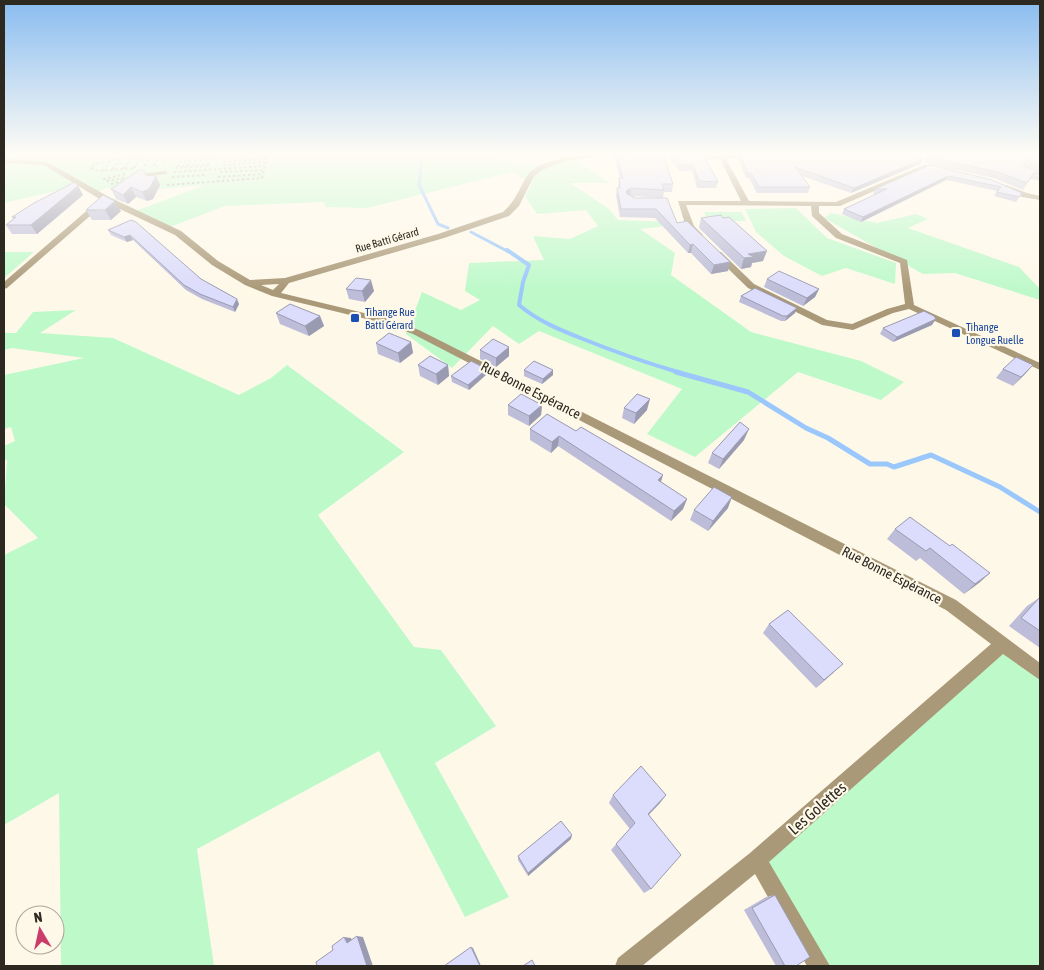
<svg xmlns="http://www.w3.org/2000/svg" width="1044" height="970" font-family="'Asap Condensed',sans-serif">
<rect width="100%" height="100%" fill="#fef8e9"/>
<g fill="#bef9ca">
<polygon points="4,155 500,155 499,159 526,165 577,161 610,183 570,183 608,208 618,220 672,222 676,225 640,229 675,253 671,275 751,332 861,361 904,382 881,400 798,372 695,457 647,434 682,389 539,331 519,344 493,326 452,368 406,334 422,292 461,310 480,300 465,291 469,263 544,260 533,236 570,239 598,226 586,210 537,214 525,196 532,184 512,172 367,208 326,207 324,202 225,206 167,228 133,212 205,185 116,193 108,187 99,192 86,184 4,203"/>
<polygon points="796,208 827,238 896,263 895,284 846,268 822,276 784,256 756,232 745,209"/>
<polygon points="704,212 742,212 746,221 707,221"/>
<polygon points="831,213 877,223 916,214 928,219 908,228 1019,267 1040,289 1040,300 955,273 923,274 824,218"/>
<polygon points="4,252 34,252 4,278"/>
<polygon points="76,310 40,333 113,338 239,395 271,378 287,365 404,452 318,515 414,647 441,650 496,726 435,763 509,897 465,917 379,751 197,849 214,966 61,966 59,793 4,825 4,555 38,538 4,504 7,461 4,458 4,446 15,441 11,427 4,429 4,375 84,358 12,348 4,350 4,333 16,333 33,312"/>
<polygon points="1003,644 1040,672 1040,966 819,966 757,860"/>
</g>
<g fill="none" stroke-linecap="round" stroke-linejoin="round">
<g stroke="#9ac7fc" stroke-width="3">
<polyline points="422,155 419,185 438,224 448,228"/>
<polyline points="471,232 509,252"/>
</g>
<path stroke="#9ac7fc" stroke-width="4" d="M507,250l22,15 -6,17 -4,23c19,16 41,25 64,34 32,13 64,24 98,34"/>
<polyline stroke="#9ac7fc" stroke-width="5" points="676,372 748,392 806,428 828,438 870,464 887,464 894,467 931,455 1000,487 1040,512"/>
<g stroke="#9c978b" stroke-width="2" stroke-dasharray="2.5 2.5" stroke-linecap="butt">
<polyline points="133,155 94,164 91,168 98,171 135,168"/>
<polyline points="181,158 214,155"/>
<polyline points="226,158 268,155"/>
<polyline points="179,162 213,159"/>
<polyline points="224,162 267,159"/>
<polyline points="164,163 168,155"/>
<polyline points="223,165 266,162"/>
<polyline points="145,166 151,155"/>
<polyline points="154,166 160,155"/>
<polyline points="177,166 211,164"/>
<polyline points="136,167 134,167 142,155"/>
<polyline points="175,168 210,166"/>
<polyline points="113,169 121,158"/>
<polyline points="124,169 132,156"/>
<polyline points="103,171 110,161"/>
<polyline points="174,172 265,166"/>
<polyline points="220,172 264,170"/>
<polyline points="172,177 206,175"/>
<polyline points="218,177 263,174"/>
<polyline points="124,178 107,181 104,179 125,174"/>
<polyline points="111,184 123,181"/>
<polyline points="167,185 262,178 268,155"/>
</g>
<g fill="#aa9978" fill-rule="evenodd">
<path d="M582,155h24l-41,6 -23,9 -8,6 -15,30 -10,10 -65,22 -155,45 -8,10 108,26 30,11 537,270 84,63v17l-37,-26 -234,208 61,104h-23l-52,-92 -113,92h-27l3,-8 132,-105 241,-209 -45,-34 -533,-276 -30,-11 -111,-27 -27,-11 -33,-20 -37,-30 -72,-34 -59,-36 -40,-2v-4l43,3 62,35 72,34 37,30 32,19 35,-2 153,-44 65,-22c12,-10 16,-23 24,-36 9,-14 40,-19 55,-21zM279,284l-6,6 -12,-5z"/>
<polygon points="681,155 749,155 726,159 749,201 836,202 924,165 945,169 946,170 943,172 927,168 840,206 819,206 819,213 842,234 907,260 914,305 1040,363 1040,370 909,309 893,313 853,330 822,325 748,288 715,256 715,252 721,252 754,284 827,320 852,324 887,309 905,304 900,263 836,238 812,216 811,206 686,205 694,226 703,235 696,237 686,227 678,201 741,201 720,159"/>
<polygon points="165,171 167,172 167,174 150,176 133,182 130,180 147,173"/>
<polygon points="1006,185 1027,193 1040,196 1040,200 1022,197 1002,187"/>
<polygon points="98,201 105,203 7,288 4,289 4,282"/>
</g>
</g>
<g fill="#bdbdd9" fill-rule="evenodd">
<path d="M613,155h23l37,29 -1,8h-8l-1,6 14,25 51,48 -17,3 -20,-21h-3l-33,-35 -35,-1 -4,-21 1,-8h1l1,-10h1zM633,196l29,2h-27z"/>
<polygon points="666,155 704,155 718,182 716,188 697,188 692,171 680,171"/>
<polygon points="739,155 913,155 923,159 920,164 851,193 802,176 810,187 808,193 757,193 749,178 746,178 738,159"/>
<polygon points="928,155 1040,155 1040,170 1025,166 1040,171 1040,181 1030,179 1023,190 994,178 924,163"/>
<polygon points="930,165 1022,193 1016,202 994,196 997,191 946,180 861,222 842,214 844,209 877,194 873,194 875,189"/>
<polygon points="147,175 156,176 160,185 153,199 147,201 136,197 128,204 116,199 111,189"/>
<polygon points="78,186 83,195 37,234 12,234 6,225 14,219 12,217"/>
<polygon points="86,210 121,211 111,220 92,220"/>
<polygon points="701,218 763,261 752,263 751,267 741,269 699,228"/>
<polygon points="131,220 201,279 239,304 235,312 202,299 186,290 133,240 127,242 111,235 108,230"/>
<polygon points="767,279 819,289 815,297 803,306 764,287"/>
<polygon points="346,289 374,291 365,302 349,299"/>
<polygon points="741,296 795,313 785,321 781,321 739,302"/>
<polygon points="276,313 320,316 324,326 309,336 280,324"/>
<polygon points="932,325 893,342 880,334 883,328"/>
<polygon points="411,342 413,353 400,363 378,354 376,343"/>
<polygon points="480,350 509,356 496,367 480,359"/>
<polygon points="418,365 448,365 449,376 438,385 420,376"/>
<polygon points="1033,365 1025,374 1013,386 996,378 1003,369"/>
<polygon points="524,370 553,370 553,375 542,384 524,376"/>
<polygon points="487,374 469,390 452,382 451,376"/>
<polygon points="508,405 542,405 541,415 529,426 508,415"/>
<polygon points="624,408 647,410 634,424 622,418"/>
<polygon points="547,414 687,499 683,509 671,521 558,446 551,453 530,440 530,429"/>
<polygon points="744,440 719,469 708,463 712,453"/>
<polygon points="728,508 708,531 690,520 694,510"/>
<polygon points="895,529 990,573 964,594 920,558 916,561 887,539"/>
<polygon points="1039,598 1040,598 1040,648 1009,626 1027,606"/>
<polygon points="769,624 834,672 816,688 763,633"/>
<polygon points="613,795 660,803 649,815 651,889 644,893 611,850 630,829 609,803"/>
<polygon points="571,839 528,876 518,860 518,856"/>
<polygon points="775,895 796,966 776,966 744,910 766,897"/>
</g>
<g fill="#9a9ab0">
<polygon points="923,159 920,164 851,193 854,188"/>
<polygon points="156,176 160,185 153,199 147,201 142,192"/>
<polygon points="948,176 946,180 861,222 863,217"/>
<polygon points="78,186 83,195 37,234 31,225"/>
<polygon points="131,187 136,197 128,204 123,195"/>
<polygon points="631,188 630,196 625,199 626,191"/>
<polygon points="115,201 121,211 111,220 105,210"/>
<polygon points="130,235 133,240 127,242 124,237"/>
<polygon points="693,244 691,253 688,253 690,245"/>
<polygon points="767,251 763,261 752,263 751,267 741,269 744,258 748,254"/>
<polygon points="730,262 728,271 711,274 714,265"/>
<polygon points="371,280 374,291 365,302 362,291"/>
<polygon points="819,289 815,297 803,306 807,298"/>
<polygon points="237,299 239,304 235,312 233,307"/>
<polygon points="797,308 795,313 785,321 787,316"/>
<polygon points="320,316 324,326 309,336 305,326"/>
<polygon points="936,319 932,325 893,342 897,337"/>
<polygon points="411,342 413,353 400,363 398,353"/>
<polygon points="509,347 509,356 496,367 496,358"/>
<polygon points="448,365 449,376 438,385 436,374"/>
<polygon points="1033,365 1025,374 1013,386 1021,377"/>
<polygon points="487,369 487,374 469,390 468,385"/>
<polygon points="553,370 553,375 542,384 543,379"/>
<polygon points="650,399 647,410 634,424 636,413"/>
<polygon points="542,405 541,415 529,426 529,416"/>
<polygon points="749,429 744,440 719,469 723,459"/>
<polygon points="559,436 558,446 551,453 552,442"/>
<polygon points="663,475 660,485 658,480"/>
<polygon points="732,497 728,508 708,531 713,521"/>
<polygon points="687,499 683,509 671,521 674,511"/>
<polygon points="990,573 979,583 964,594 975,584"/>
<polygon points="843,664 816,688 824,680"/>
<polygon points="666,795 660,803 642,821 648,814"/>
<polygon points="572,835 571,839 528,876 528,873"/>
<polygon points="357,936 363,937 373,966 367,966"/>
<polygon points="344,937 351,938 353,944 347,943"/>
<polygon points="471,947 473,948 481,966 480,966"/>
</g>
<g fill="#dcdcfc" stroke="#9a9ab0">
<polygon points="616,155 636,155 638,157 664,157 673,184 662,184 664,190 631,188 626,191 627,194 635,198 667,198 677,223 687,221 730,262 714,265 693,244 690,245 656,209 621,209 617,188 620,188 619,178 623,178"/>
<polygon points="673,155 704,155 718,182 699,181 693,165 681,165"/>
<polygon points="740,155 913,155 923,159 854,188 795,167 810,187 759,187 751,173 748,173"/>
<polygon points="928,155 1040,155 1040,163 1028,160 1023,164 1025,167 1040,171 1040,174 1034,172 1027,183 998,172 927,157"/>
<polygon points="930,165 992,180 1022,193 1019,197 997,192 1001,187 948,176 863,217 844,209 887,189 875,189"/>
<polygon points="139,170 143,170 146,173 145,175 156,176 149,189 142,192 131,187 123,195 111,189"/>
<polygon points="75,182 78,186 31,225 6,225 16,217 12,217 34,203"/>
<polygon points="103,195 115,201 105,210 86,210"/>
<polygon points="721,215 723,218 729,217 767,251 748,254 754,257 744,258 701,218"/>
<polygon points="131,220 136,222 201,279 237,299 233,307 200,294 184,285 130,235 124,237 108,230"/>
<polygon points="779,271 819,289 807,298 767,279"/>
<polygon points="356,278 371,280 362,291 346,289"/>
<polygon points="755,288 797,308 787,316 783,316 741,296"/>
<polygon points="290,304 320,316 305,326 276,313"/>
<polygon points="924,311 934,316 936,319 897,337 883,328"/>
<polygon points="389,333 411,342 398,353 376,343"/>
<polygon points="493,339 509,347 496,358 480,350"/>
<polygon points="430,356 448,365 436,374 418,365"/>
<polygon points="1016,357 1033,365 1021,377 1003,369"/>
<polygon points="471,361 487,369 468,385 451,376"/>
<polygon points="534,361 553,370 543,379 524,370"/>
<polygon points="521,394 542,405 529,416 508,405"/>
<polygon points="637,394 650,399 636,413 624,408"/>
<polygon points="547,414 576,431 581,427 663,475 658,480 687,499 674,511 559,436 552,442 530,429"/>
<polygon points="740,422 749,429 723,459 712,453"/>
<polygon points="714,487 732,497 713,521 694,510"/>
<polygon points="910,517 950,546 952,544 990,573 975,584 930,548 926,551 895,529"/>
<polygon points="1039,598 1040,598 1040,631 1021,618"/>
<polygon points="788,610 843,664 824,680 769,624"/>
<polygon points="641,766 666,795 648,814 681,855 651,889 616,844 635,823 613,795"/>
<polygon points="561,821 572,835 528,873 518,856"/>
<polygon points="775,895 810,957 796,966 785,966 752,908"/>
<polygon points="357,936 367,966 317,966 316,962 333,950 332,946 344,937 347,943"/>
<polygon points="471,947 480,966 444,966"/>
<polygon points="532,960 535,966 523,966"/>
</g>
<linearGradient id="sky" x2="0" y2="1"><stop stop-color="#89bcf0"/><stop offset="0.53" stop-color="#fffcf5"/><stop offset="1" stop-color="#fffcf5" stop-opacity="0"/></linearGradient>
<rect width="1044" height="291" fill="url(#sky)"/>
<g fill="#1a4fb4" stroke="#fef8e9" stroke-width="2">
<rect x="350" y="313" width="10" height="10" rx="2.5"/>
<rect x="951" y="328" width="10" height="10" rx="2.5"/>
</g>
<g text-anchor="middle" stroke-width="4.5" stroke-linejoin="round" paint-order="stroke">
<g font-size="11" fill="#2d2920" stroke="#fef8e9">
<text transform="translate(387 240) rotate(-16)" y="4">Rue Batti Gérard</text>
</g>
<g font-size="11" fill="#164399" stroke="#fef8e9" text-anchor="start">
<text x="365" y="316">Tihange Rue<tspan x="365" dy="13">Batti Gérard</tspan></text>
<text x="966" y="331">Tihange<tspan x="966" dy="13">Longue Ruelle</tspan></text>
</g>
<g font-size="14" fill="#2d2920" stroke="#fef8e9">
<text transform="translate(531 390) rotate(27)" y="5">Rue Bonne Espérance</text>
<text transform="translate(892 575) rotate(27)" y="5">Rue Bonne Espérance</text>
</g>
<g font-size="16" fill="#2d2920" stroke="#fef8e9">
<text transform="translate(817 808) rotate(-41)" y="6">Les Golettes</text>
</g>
</g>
<rect width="1044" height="970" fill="none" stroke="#2d2920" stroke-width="10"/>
<g transform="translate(40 930) rotate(351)"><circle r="24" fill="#fef8e9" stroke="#aaa599"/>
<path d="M0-4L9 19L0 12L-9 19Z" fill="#ca3d6b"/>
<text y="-8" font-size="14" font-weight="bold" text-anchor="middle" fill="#2d2920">N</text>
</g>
</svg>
